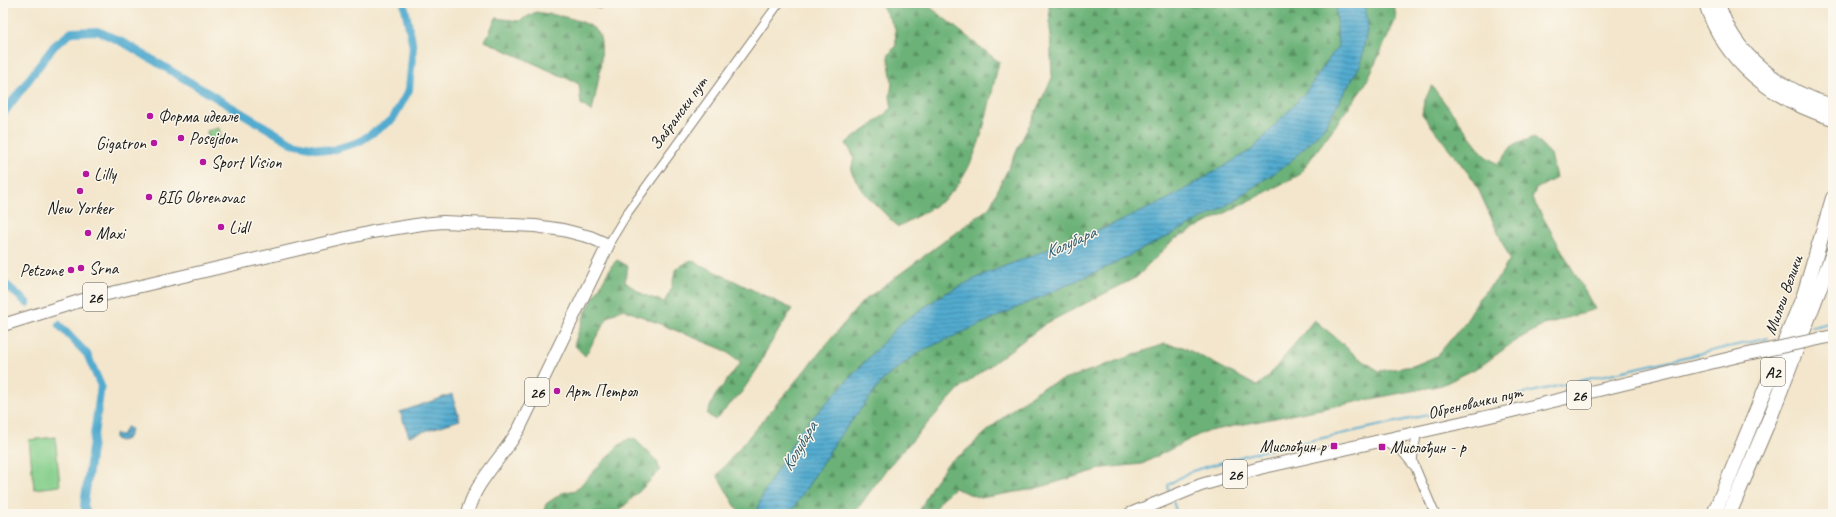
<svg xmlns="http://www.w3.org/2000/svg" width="1836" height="517" font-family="Caveat,sans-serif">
<defs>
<pattern id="forest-firs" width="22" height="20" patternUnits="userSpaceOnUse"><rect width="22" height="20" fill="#6cb278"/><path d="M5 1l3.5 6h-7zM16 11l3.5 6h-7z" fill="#589062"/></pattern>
<pattern id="park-tufts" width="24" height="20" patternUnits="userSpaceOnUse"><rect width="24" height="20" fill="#86cf8c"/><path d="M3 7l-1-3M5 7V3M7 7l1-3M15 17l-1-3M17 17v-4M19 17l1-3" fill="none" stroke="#73b178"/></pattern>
<pattern id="water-rules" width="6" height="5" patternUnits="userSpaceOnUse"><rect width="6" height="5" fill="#52abcf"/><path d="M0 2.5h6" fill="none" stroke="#438aa7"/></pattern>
</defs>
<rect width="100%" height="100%" fill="#fbf7ec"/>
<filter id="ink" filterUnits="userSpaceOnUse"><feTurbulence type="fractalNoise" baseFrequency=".025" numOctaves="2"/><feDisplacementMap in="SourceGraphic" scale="8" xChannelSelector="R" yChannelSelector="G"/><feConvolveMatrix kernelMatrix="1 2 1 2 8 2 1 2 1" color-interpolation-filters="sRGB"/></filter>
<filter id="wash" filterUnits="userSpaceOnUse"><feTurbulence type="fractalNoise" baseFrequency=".012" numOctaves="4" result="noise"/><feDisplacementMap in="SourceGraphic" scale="16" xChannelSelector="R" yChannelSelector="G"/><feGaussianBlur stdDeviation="0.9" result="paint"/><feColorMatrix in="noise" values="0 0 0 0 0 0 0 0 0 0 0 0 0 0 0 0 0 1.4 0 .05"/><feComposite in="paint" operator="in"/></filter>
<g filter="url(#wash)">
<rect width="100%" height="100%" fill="#f3e6cc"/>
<polygon fill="#86cf8c" stroke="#517654" points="55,437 60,486 34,489 29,440"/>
<g fill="url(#forest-firs)" stroke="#44674a">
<polygon points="582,3 602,3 600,9"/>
<path d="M880,3h45l74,59c-11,43 -18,102 -51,134 -10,10 -37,23 -50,31l-36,-36 -11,-20 3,-14 -8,-14 26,-18 20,-17 -2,-11 2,-14 -4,-27 8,-11 -1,-17z"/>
<polygon points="1049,3 1394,3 1396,19 1365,85 1299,175 1173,240 1137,277 1045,324 959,389 887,468 854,514 740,514 717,475 862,302 989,208 1052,78"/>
<path d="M536,12c17,3 47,6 60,18 13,12 -1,65 -4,82l-11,-8 -2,-20 -94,-43 11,-23 23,3z"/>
<polygon points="1432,86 1485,156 1498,164 1512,146 1534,137 1551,154 1556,178 1536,189 1532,198 1595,309 1544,325 1515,341 1481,366 1442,385 1204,432 1142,464 1104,468 1034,489 980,498 954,488 941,499 933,514 918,514 933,484 949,462 962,454 1010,411 1041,388 1164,344 1183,347 1257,386 1268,377 1314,320 1335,337 1356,356 1379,371 1413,366 1437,356 1466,321 1479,298 1499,277 1510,259 1475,182 1422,114 1424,102"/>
<polygon points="617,260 628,266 625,282 644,295 664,302 670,292 676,269 691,260 792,309 766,351 758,368 741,393 715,420 707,414 715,396 741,362 722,349 623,309 608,317 585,356 574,345 585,313 612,265"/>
<polygon points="634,438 657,461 660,471 616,514 543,514 546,504 562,493 576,490 618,446 628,439"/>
</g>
<polygon fill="url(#park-tufts)" stroke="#517654" points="219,128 222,141 209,143 207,131"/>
<g fill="url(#water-rules)" stroke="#376476">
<polygon points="1336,3 1365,3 1368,24 1361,64 1323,129 1289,163 1218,211 1105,268 919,352 884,379 837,440 790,514 755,514 763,494 800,431 901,323 942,295 987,273 1121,221 1170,198 1253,149 1305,93 1338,46"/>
<polygon points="452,394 460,420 409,436 400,412"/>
<polygon points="127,427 130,428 131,431 127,439 120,441 115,439 115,434 123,435 124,431"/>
</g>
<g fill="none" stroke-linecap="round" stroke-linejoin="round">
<g stroke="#52abcf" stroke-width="2">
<polyline points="1812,327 1833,322"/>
<polyline points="1518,395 1768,338"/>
<polyline points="1169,494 1168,485 1189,472 1250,454 1482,403"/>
<polyline points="1173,501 1177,514"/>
</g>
<g stroke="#52abcf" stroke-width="8">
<polyline points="3,114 54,46 72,32 98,31 126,44 292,143 329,151 359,142 392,120 409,90 413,47 404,3"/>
<polyline points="3,282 27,303"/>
<polyline points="59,325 87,354 101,386 84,505 87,514"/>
</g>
</g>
</g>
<g filter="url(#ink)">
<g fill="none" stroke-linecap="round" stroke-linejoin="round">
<defs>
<g id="minor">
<polyline points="608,245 628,212 779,3"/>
<path d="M1416,434c1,9 -4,17 -3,28l22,52"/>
<polyline points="1381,441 1401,450 1413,465"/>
</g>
<g id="primary">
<path d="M3,325l80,-25 45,-11 244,-57 50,-8 21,-2 92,4 28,4 27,7 18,8 -88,182c-16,30 -45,53 -53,87"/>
<polyline points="1130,514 1201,485 1260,468 1508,412 1743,355"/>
</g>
<g id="motorway">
<path d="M1706,3c18,60 69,97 127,115"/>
<path d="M1718,3c14,52 65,90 115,103"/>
<polyline points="1714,514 1804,295 1833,198"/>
<polyline points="1729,514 1772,413 1833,253"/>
</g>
</defs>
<use href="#minor" stroke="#888174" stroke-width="10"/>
<use href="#primary" stroke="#888174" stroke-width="14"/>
<use href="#motorway" stroke="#888174" stroke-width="16"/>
<use href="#minor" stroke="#fff" stroke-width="8"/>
<use href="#primary" stroke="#fff" stroke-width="12"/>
<use href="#motorway" stroke="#fff" stroke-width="14"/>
<defs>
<polyline id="primary-bridge" points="1743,355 1833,336"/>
</defs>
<use href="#primary-bridge" stroke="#888174" stroke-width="14" stroke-linecap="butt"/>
<use href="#primary-bridge" stroke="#fff" stroke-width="12"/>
</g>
</g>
<g fill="#b5179e" stroke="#fbf7ec" stroke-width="1.5">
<circle cx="150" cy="116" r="4"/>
<circle cx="181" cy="138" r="4"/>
<circle cx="154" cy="143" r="4"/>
<circle cx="203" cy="162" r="4"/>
<circle cx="86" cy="174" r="4"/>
<circle cx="80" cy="191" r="4"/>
<circle cx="149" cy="197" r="4"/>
<circle cx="221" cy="227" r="4"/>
<circle cx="88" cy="233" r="4"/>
<circle cx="81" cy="268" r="4"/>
<circle cx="71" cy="270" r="4"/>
<circle cx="557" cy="391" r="4"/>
<rect x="1330" y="442" width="8" height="8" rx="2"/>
<rect x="1378" y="443" width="8" height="8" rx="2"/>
</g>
<g text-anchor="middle" stroke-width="3" stroke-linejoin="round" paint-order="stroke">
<g fill="#fbf7ec" stroke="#5f5e5a" stroke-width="1">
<rect x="83" y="283" width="24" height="28" rx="3"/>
<rect x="1761" y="358" width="24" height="28" rx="3"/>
<rect x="525" y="378" width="24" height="28" rx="3"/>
<rect x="1567" y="381" width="24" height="28" rx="3"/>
<rect x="1223" y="460" width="24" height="28" rx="3"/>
</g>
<g font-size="16" font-weight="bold" fill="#1c1c1c">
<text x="95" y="303">26</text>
<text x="1773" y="378">A2</text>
<text x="537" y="398">26</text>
<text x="1579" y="401">26</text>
<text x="1235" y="480">26</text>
</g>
<g font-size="17" fill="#1c1c1c" stroke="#fbf7ec">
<text transform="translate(678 113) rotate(-54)" y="6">Забрански пут</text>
<text transform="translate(1783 295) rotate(-70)" y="6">Милош Велики</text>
<text transform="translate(1475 402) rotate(-13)" y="6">Обреновачки пут</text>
</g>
<g font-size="17" fill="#1c1c1c" stroke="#fbf7ec" text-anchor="start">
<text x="158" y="122">Форма идеале</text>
<text x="189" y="144">Posejdon</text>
<text x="146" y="149" text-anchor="end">Gigatron</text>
<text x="211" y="168">Sport Vision</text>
<text x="94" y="180">Lilly</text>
<text x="157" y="203">BIG Obrenovac</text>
<text x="80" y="214" text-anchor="middle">New Yorker</text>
<text x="229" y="233">Lidl</text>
<text x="96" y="239">Maxi</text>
<text x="89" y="274">Srna</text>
<text x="63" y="276" text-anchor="end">Petzone</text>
<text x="565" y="397">Арт Петрол</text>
<text x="1326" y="452" text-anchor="end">Мислођин р</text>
<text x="1390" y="453">Мислођин - р</text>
</g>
<g font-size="18" font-style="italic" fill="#345c6d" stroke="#fbf7ec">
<text transform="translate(1070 242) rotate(-24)" y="6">Колубара</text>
<text transform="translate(799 446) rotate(-59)" y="6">Колубара</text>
</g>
</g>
<rect width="1836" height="517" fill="none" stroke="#fbf7ec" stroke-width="16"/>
</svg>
